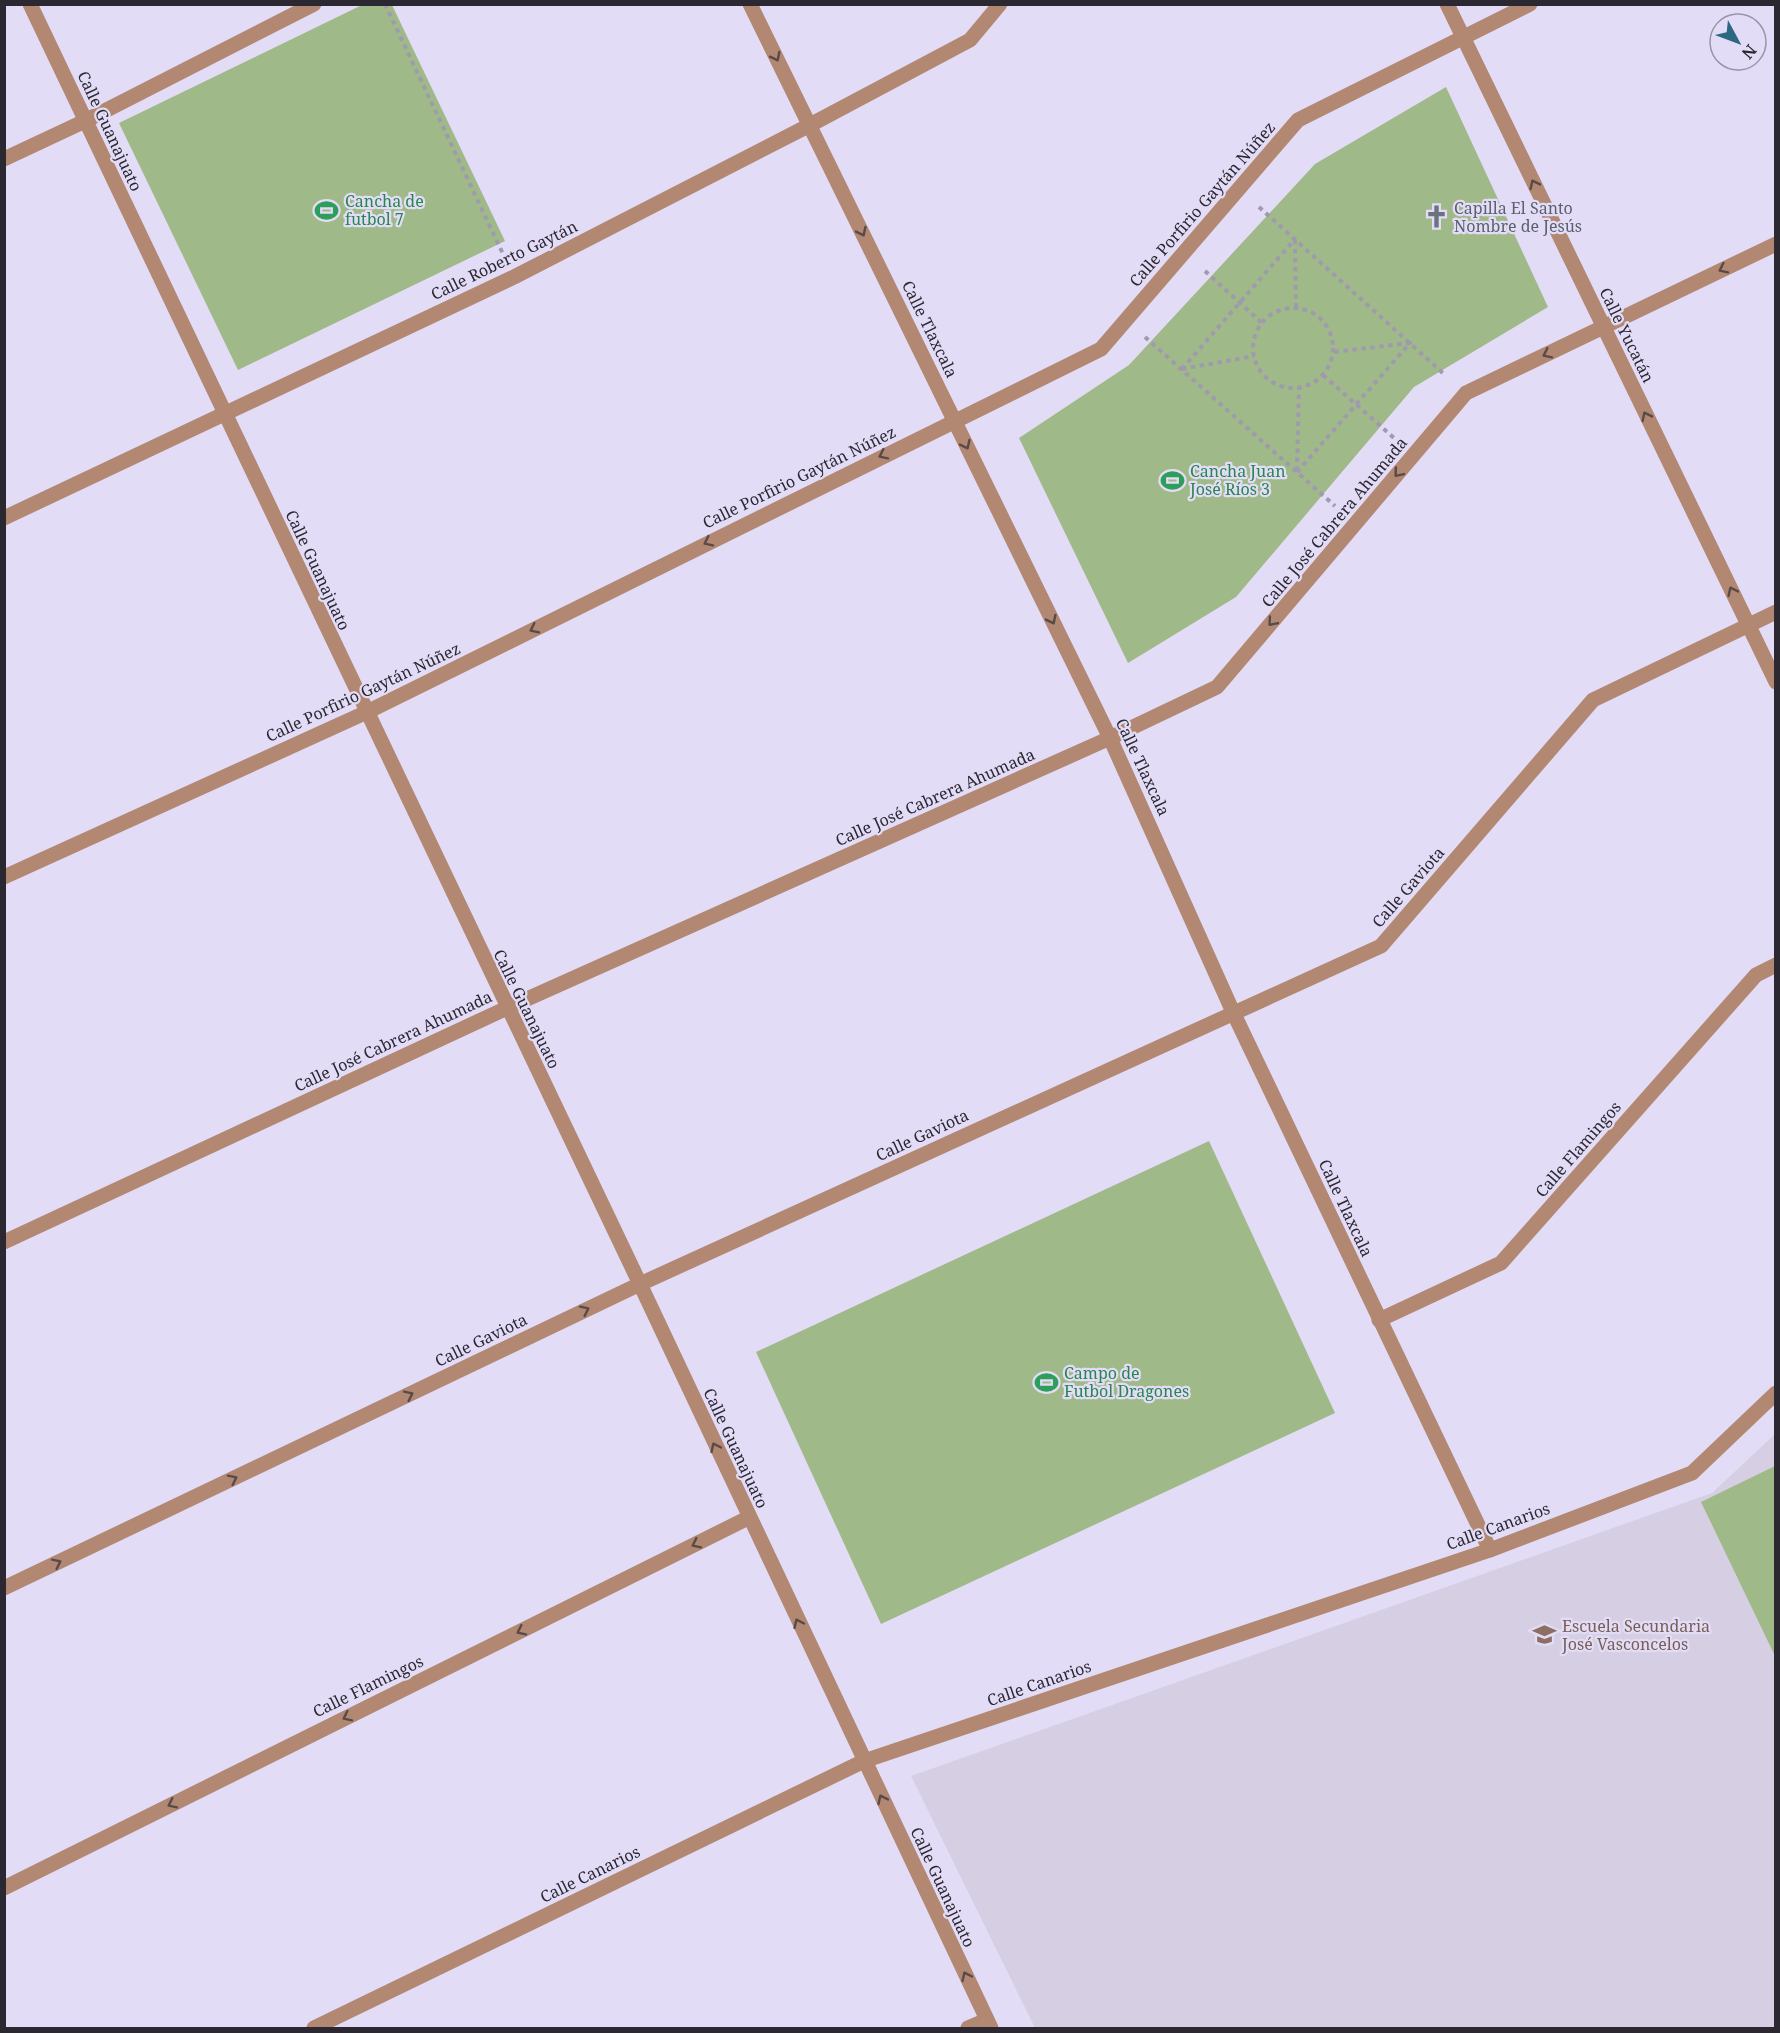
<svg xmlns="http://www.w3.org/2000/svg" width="1780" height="2033" font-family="'Noto Serif',serif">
<rect width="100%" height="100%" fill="#e3dcf7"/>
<polygon fill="#d6cfe3" points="1775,1434 1775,2028 1035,2028 911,1776 1712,1493"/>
<g fill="#a0b988">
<polygon points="364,4 392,5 505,241 238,370 119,123"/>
<polygon points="1446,87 1548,307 1414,387 1236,597 1128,663 1019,438 1129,365 1315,164"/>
<polygon points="1209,1141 1335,1413 881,1624 756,1352"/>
<polygon points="1775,1466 1775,1656 1701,1502"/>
</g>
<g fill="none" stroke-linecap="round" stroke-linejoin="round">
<g stroke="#9f9aae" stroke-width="4" stroke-dasharray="4.5 4.5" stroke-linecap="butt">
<polyline points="385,4 503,254"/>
<polyline points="1259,207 1445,375"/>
<polyline points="1295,240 1296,308"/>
<polyline points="1205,271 1262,323"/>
<circle cx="1293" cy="348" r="40"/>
<polyline points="1145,337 1335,506"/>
<polyline points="1182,369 1295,239"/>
<polyline points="1182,369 1254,356"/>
<polyline points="1323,375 1394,438"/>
<polyline points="1297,471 1299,388"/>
<polyline points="1297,472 1410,343 1333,352"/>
</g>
<g stroke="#b28872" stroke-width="15">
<polyline points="750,4 1110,738 1233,1012 1490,1550"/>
<polyline points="4,159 85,121 314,4"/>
<polyline points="4,518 514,277 810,125 970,40 1000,4"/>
<polyline points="4,877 367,712 1101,349 1298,120 1530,4"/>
<polyline points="4,1242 507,1008 1110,738 1217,687 1466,393 1776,244"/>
<polyline points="1379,1320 1501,1263 1756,975 1776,965"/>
<polyline points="4,1588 640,1284 1381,946 1593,700 1776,612"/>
<polyline points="4,1888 748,1518"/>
<polyline points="314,2028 864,1761"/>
<polyline points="968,2028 987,2020"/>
</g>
<g stroke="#b28872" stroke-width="15">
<polyline points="30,4 640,1284 991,2028"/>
<polyline points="1447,4 1776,682"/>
<polyline points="864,1761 1490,1550 1692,1473 1776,1393"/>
</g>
</g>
<defs><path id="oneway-chevron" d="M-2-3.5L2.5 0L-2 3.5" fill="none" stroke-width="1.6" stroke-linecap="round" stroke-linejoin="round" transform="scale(1.5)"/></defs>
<g stroke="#5a4a48">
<use href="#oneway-chevron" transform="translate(776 57) rotate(63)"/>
<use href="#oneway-chevron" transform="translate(1534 184) rotate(-116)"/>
<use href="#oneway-chevron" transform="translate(862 232) rotate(64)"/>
<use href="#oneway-chevron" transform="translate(1723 269) rotate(154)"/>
<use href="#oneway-chevron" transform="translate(1547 354) rotate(154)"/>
<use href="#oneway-chevron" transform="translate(1646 416) rotate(-116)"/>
<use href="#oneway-chevron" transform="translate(966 445) rotate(64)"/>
<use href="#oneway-chevron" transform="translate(883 455) rotate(154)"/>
<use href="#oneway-chevron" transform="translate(1398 473) rotate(130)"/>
<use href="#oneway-chevron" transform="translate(708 542) rotate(154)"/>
<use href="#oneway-chevron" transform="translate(1732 591) rotate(-116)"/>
<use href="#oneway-chevron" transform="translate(1052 620) rotate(64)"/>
<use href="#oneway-chevron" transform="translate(1272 622) rotate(130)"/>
<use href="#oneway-chevron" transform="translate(534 629) rotate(154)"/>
<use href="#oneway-chevron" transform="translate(585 1310) rotate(-26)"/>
<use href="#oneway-chevron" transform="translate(409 1395) rotate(-26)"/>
<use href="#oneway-chevron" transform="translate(715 1447) rotate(-115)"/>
<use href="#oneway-chevron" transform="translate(233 1479) rotate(-26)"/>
<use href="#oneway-chevron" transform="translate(696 1544) rotate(154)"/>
<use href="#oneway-chevron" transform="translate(57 1563) rotate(-26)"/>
<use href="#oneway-chevron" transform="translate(798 1623) rotate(-115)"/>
<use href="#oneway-chevron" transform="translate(521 1631) rotate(154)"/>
<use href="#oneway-chevron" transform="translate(347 1717) rotate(154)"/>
<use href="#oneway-chevron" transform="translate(882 1799) rotate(-115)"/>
<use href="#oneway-chevron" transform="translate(172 1804) rotate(154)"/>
<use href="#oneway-chevron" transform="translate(966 1976) rotate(-115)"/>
</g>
<defs>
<symbol id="stadium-bare" viewBox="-9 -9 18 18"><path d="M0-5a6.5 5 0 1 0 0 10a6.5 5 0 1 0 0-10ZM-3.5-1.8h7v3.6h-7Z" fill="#2e9e5b" stroke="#e3dcf7" stroke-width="2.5" paint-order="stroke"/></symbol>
<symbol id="church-bare" viewBox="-9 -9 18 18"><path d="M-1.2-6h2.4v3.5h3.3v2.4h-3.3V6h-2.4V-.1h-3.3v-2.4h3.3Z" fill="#6b7280" stroke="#e3dcf7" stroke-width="2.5" paint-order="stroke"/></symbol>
<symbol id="school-bare" viewBox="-9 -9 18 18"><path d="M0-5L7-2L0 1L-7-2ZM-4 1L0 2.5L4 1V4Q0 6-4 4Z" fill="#8d6e63" stroke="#e3dcf7" stroke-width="2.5" paint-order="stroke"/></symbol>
</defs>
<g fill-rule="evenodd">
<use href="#stadium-bare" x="310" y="194" width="33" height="33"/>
<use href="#church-bare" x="1420" y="200" width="33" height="33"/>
<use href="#stadium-bare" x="1156" y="464" width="33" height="33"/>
<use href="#stadium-bare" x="1030" y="1366" width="33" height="33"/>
<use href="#school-bare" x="1528" y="1618" width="33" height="33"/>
</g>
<g text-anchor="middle" stroke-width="4.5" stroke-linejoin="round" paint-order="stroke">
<g font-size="16" fill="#2b2832" stroke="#e3dcf7">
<text transform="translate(110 131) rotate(65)" y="6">Calle Guanajuato</text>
<text transform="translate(1202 204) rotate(-49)" y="6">Calle Porfirio Gaytán Núñez</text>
<text transform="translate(504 260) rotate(-26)" y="6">Calle Roberto Gaytán</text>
<text transform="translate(930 329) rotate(64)" y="6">Calle Tlaxcala</text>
<text transform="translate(1627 335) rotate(64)" y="6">Calle Yucatán</text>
<text transform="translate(799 477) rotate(-26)" y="6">Calle Porfirio Gaytán Núñez</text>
<text transform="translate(1334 522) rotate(-50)" y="6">Calle José Cabrera Ahumada</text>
<text transform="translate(318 570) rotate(65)" y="6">Calle Guanajuato</text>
<text transform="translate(363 692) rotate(-25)" y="6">Calle Porfirio Gaytán Núñez</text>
<text transform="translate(1143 767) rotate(65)" y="6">Calle Tlaxcala</text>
<text transform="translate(935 797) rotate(-24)" y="6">Calle José Cabrera Ahumada</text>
<text transform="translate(1408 887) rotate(-49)" y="6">Calle Gaviota</text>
<text transform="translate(527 1009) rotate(64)" y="6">Calle Guanajuato</text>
<text transform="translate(393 1041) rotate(-25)" y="6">Calle José Cabrera Ahumada</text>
<text transform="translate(922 1135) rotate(-25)" y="6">Calle Gaviota</text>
<text transform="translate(1578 1149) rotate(-49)" y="6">Calle Flamingos</text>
<text transform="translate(1346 1208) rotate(65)" y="6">Calle Tlaxcala</text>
<text transform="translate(481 1340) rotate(-26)" y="6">Calle Gaviota</text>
<text transform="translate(736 1448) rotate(65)" y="6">Calle Guanajuato</text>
<text transform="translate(1498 1526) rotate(-20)" y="6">Calle Canarios</text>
<text transform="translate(1039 1683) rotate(-19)" y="6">Calle Canarios</text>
<text transform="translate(368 1686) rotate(-26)" y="6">Calle Flamingos</text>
<text transform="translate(590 1874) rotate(-26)" y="6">Calle Canarios</text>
<text transform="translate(943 1887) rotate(65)" y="6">Calle Guanajuato</text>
</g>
<g font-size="16" fill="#27864d" stroke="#e3dcf7" text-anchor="start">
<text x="345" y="207">Cancha de<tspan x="345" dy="18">futbol 7</tspan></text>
<text x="1190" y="477">Cancha Juan<tspan x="1190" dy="18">José Ríos 3</tspan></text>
<text x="1064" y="1379">Campo de<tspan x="1064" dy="18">Futbol Dragones</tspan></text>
</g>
<g font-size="16" fill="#5b616d" stroke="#e3dcf7" text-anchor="start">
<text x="1454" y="214">Capilla El Santo<tspan x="1454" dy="18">Nombre de Jesús</tspan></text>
</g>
<g font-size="16" fill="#785e54" stroke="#e3dcf7" text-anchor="start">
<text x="1562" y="1632">Escuela Secundaria<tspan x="1562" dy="18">José Vasconcelos</tspan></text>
</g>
</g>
<rect width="1780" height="2033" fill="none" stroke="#2b2832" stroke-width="12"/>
<g transform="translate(1738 42) rotate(131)"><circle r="28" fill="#e3dcf7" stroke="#9994a8" stroke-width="1.5"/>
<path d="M0-4.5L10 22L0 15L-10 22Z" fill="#2c6880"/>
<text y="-9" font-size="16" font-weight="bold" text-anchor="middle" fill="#2b2832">N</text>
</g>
</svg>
